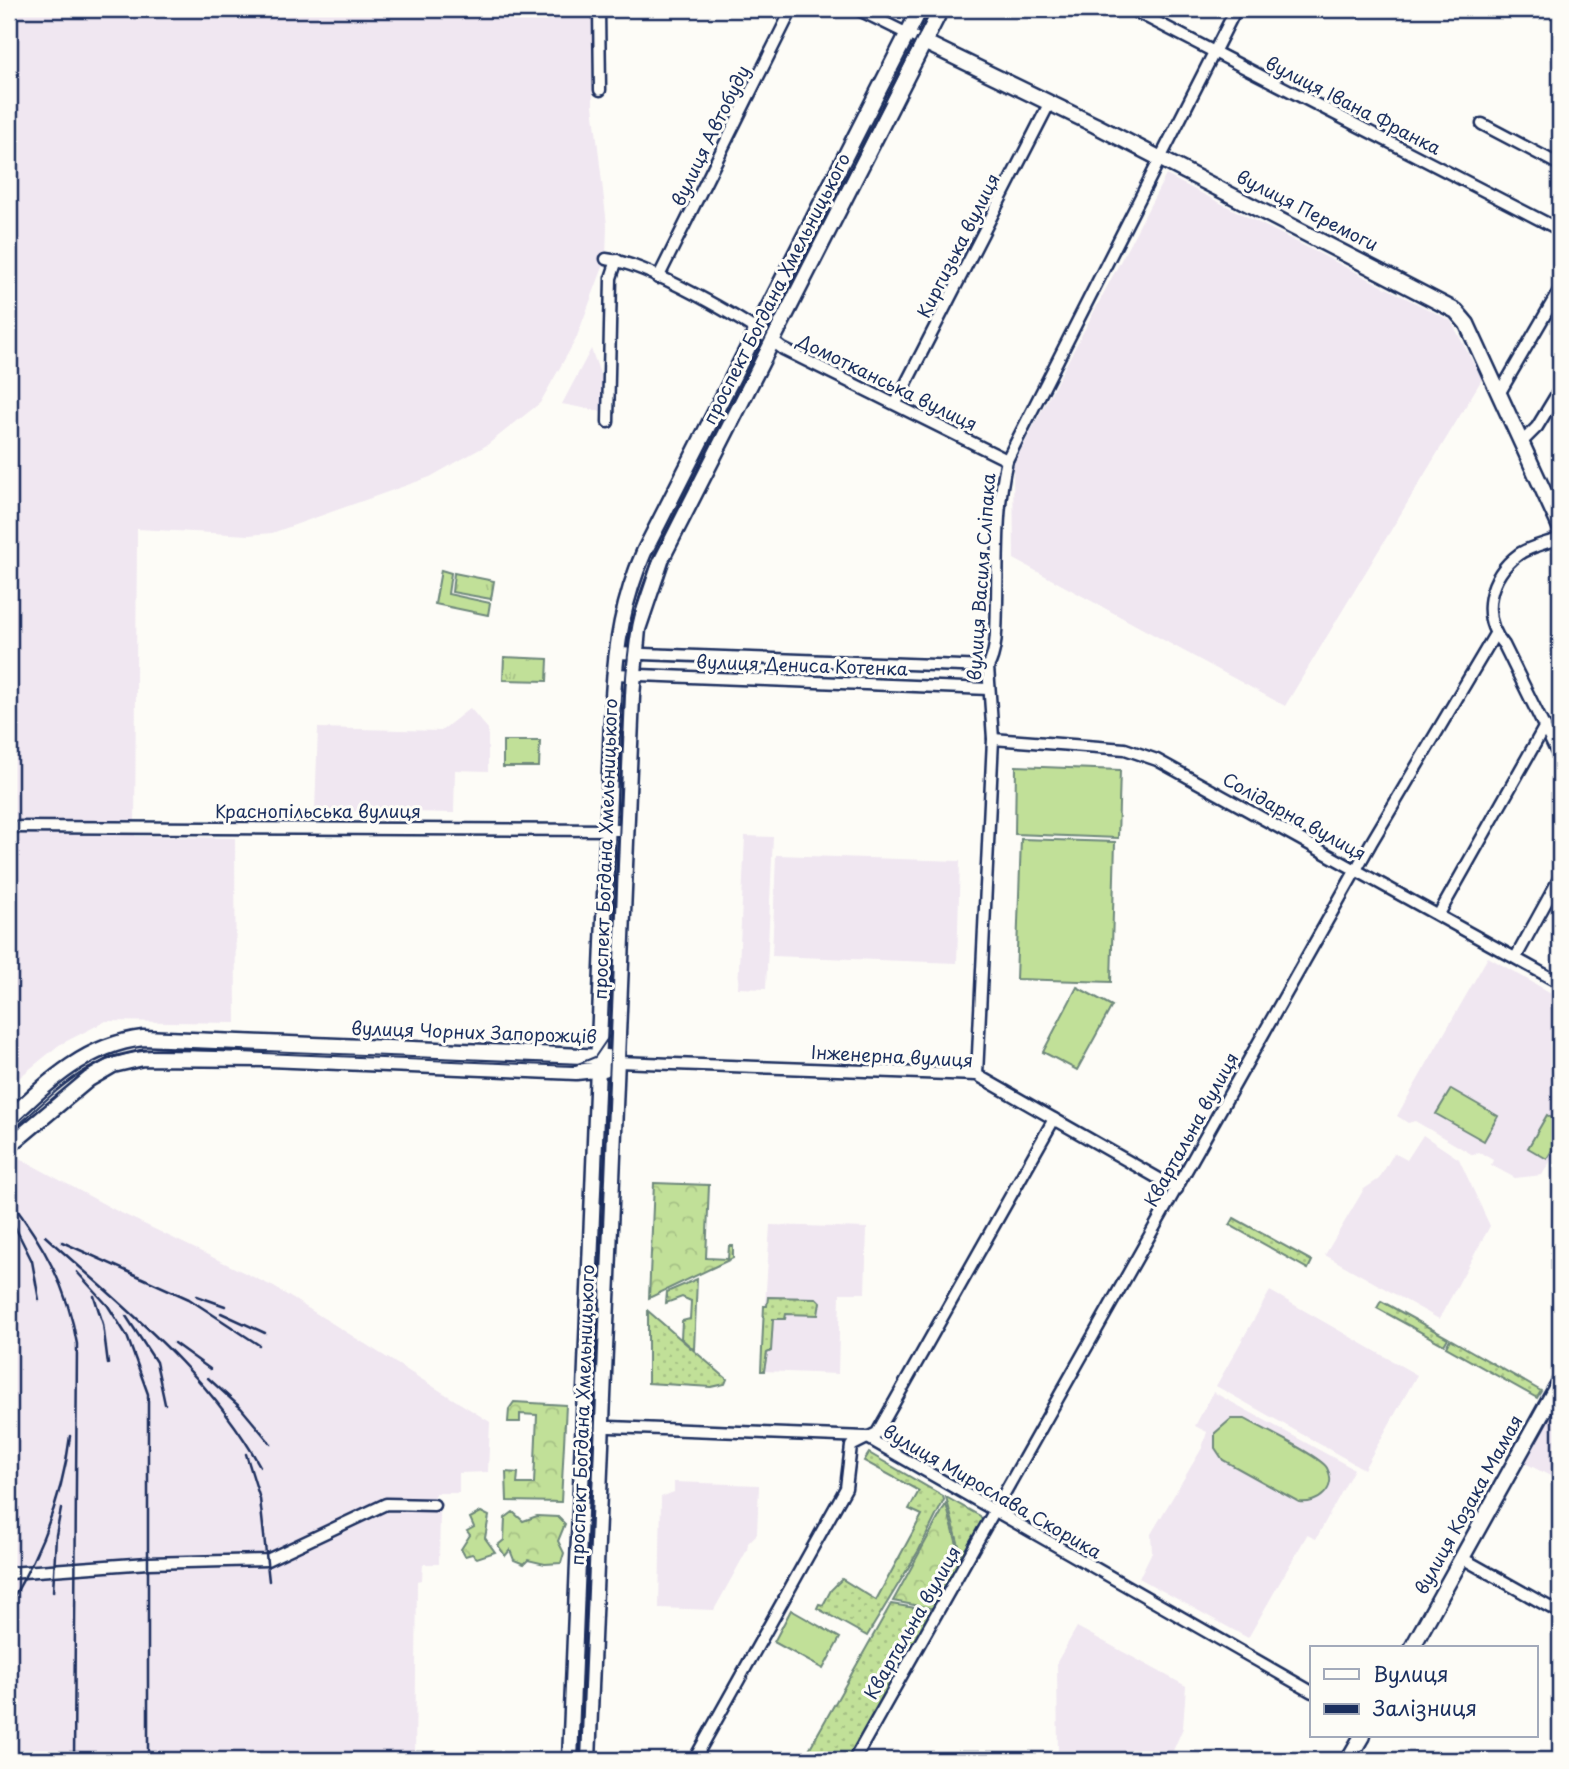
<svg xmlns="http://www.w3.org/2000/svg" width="1569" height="1769" font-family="'Playpen Sans',sans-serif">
<defs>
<pattern id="grass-dots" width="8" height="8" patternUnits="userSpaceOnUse" patternTransform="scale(1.75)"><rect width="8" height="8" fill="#c1e098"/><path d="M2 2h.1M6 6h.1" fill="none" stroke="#a5c085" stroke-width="1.8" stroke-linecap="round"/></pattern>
<pattern id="forest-crowns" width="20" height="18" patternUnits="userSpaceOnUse" patternTransform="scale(1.75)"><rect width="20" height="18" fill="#c1e098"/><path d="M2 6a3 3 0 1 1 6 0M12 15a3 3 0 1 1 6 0" fill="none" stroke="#a5c085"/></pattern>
<pattern id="park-tufts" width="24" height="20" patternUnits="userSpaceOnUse" patternTransform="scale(1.75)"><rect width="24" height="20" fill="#c1e098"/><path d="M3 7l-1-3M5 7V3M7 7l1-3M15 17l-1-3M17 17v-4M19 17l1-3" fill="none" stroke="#a5c085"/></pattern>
</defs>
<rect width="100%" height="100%" fill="#fdfcf7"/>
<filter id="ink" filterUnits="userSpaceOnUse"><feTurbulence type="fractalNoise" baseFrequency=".0143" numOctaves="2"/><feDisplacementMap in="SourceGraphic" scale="14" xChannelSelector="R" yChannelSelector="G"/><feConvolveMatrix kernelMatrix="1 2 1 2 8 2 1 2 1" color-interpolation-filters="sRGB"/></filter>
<g filter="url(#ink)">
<g fill="#f0e7f1">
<polygon points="9,9 593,9 593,105 607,225 606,259 576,339 540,403 487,445 430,477 272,533 249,535 137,529 135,836 235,838 236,1023 106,1021 59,1045 9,1086"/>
<polygon points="1166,175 1451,321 1482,379 1285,706 1014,559 1013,465"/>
<polygon points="591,349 605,387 604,412 562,404"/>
<polygon points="470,708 488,729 488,771 455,770 454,813 315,810 318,728 441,731"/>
<polygon points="745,836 773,837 766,989 738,988"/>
<polygon points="776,855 960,861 957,963 772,956"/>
<polygon points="1488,957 1560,998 1560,1145 1542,1175 1515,1178 1491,1165 1493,1160 1479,1152 1473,1155 1415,1121 1408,1123 1397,1116"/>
<polygon points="1423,1135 1459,1159 1490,1226 1439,1319 1325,1255 1364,1189 1379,1179 1394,1153 1407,1160"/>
<polygon points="19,1158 115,1210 274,1287 490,1422 488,1472 459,1473 459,1493 435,1493 434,1505 440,1512 439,1564 423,1564 422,1580 417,1581 415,1760 9,1760 9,1167"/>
<polygon points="770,1225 867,1228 865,1293 840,1293 838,1374 761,1371"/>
<polygon points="1270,1291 1417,1375 1364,1469 1216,1386"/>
<polygon points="1213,1392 1354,1469 1316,1539 1307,1535 1248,1638 1139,1578 1152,1552 1151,1534 1202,1448 1207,1432 1195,1426"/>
<polygon points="1560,1397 1560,1481 1523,1462"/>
<polygon points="674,1482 759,1485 757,1534 748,1543 747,1550 714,1610 659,1608 661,1497 674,1492"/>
<polygon points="1077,1627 1186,1686 1183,1728 1169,1760 1058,1760 1057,1662"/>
</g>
<g fill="url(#grass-dots)" stroke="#6e887b" stroke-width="2">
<polygon points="1234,1218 1312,1261 1308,1269 1230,1225"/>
<polygon points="697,1279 694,1350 681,1338 682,1321 690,1319 691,1301 682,1297 666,1303 667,1292"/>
<polygon points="768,1297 816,1298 820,1302 818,1315 786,1314 785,1319 773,1319 771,1351 767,1353 764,1371 761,1371 764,1306 767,1306"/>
<polygon points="1381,1301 1448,1338 1444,1345 1377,1308"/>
<polygon points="648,1311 727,1379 725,1384 711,1387 648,1383"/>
<polygon points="1450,1339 1541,1391 1537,1398 1446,1347"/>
<polygon points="869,1453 943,1496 944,1500 919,1550 867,1636 817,1608 819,1604 823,1605 831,1590 842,1579 876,1600 922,1515 909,1509 919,1491 864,1461"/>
<polygon points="946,1497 980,1516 984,1524 963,1561"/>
<polygon points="891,1604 934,1611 850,1760 803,1760"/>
</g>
<g fill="url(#forest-crowns)" stroke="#6e887b" stroke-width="2">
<polygon points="654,1183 709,1185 706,1258 728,1259 729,1246 733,1246 733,1258 649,1298"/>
<polygon points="514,1402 566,1405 561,1502 507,1501 506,1472 518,1473 517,1484 534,1484 537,1415 520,1414 520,1422 508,1422 509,1409"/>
<polygon points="946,1504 962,1563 935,1609 893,1601"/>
<polygon points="481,1512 489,1516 485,1538 495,1552 477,1558 472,1554 465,1556 461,1549 470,1535 467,1531 474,1527 470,1518"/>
<polygon points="513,1512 523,1521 537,1516 558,1517 565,1524 558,1541 564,1553 561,1563 545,1564 528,1560 524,1564 514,1560 510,1550 505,1556 498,1545 504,1540 505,1518"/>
</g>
<g fill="url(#park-tufts)" stroke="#6e887b" stroke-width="2">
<polygon points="454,573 494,581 491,599 452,592"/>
<polygon points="504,657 548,659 547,681 503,680"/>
</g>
<g fill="#c1e098" stroke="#6e887b" stroke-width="2">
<polygon points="441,570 451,573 448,594 490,603 488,615 435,604"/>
<polygon points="503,741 540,741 539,767 503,767"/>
<polygon points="1016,766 1120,770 1118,838 1015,834"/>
<polygon points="1021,839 1115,842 1111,982 1016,979"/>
<polygon points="1077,987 1112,1006 1077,1070 1043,1052"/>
<polygon points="1451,1089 1498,1116 1484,1141 1436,1114"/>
<polygon points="1547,1115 1560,1123 1560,1136 1547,1159 1528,1148"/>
<path d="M1231,1419h14c16,9 75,37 82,49 11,20 -9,37 -28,34l-76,-42 -8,-12v-15z"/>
<polygon points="791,1610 840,1638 823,1669 774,1642"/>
</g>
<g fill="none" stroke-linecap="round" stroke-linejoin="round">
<defs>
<g id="street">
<polyline points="599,9 600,90"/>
<polyline points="857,9 924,42"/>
<polyline points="1131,9 1560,230"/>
<polyline points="1560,36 1560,35"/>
<polyline points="1482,124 1560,165"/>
<path d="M606,259c41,4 143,63 177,90l224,111"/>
<polyline points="658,278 792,9"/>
<polyline points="1499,394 1560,289"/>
<polyline points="896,403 1049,104"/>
<polyline points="608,422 611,278 617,260"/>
<polyline points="1521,443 1537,427 1560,389"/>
<path d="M1560,538c-12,5 -29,8 -41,16 -30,22 -40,62 -15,91l56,114"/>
<polyline points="616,653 988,667"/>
<polyline points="614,674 989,689"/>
<polyline points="993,739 1125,749 1157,760 1560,983"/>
<polyline points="9,827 626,830"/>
<polyline points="1439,914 1545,726"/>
<polyline points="1516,957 1560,877"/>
<polyline points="617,1062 977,1075 1177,1189"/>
<path d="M977,1075l16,-336 -5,-72c10,-18 8,-44 9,-65 1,-47 -1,-96 10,-142l229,-451"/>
<polyline points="584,1426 866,1437 1312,1692"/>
<polyline points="1462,1558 1560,1613"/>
<polyline points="9,1573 148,1563 267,1560 386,1504 434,1505"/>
<polyline points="694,1760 846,1488 851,1446 877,1433 1054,1119"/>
<polyline points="854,1760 1371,843 1495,634"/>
</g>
<g id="secondary">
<polyline points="924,42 1095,125 1456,311 1467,324 1560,527"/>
<path d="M9,1119c40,-38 77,-74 134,-81l464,19"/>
<polyline points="9,1146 89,1079 113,1065 143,1058 269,1059 576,1072 604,1069"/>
<polyline points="1412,1648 1560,1381"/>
<path d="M570,1760l43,-1064c3,-52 10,-96 31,-144l276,-543"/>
<polyline points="588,1760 632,696 638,629 662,558 941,9"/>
<polyline points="1348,1760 1362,1736"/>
</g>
</defs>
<use href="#street" stroke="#1b2f5e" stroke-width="15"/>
<use href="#secondary" stroke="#1b2f5e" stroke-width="19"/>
<use href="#street" stroke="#fdfcf7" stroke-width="10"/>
<use href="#secondary" stroke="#fdfcf7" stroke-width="14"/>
<g stroke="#1b2f5e" stroke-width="2">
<path d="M9,1134c54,-49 82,-84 160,-85l404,17 22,-9 15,-22"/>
<path d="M581,1760l44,-1064c2,-50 8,-94 30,-140l277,-547"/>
</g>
<g stroke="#1b2f5e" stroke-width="2.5">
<path d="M9,1199c34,44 59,89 68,145l-3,416"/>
<polyline points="9,1215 32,1261 39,1300"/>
<path d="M45,1236c78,71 163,136 215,230"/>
<polyline points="62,1242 189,1299 259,1345"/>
<polyline points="77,1272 108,1306 127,1336 148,1394 148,1760"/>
<polyline points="94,1296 103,1324 108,1364"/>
<polyline points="197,1296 225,1306"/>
<polyline points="221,1313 265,1333"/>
<polyline points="126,1316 156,1362 165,1404"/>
<polyline points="174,1343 210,1369"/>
<polyline points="208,1378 241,1408 271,1444"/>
<polyline points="246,1454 260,1499 269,1581"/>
<polyline points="53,1592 56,1535 61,1509"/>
<path d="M9,1605c31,-52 54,-109 61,-169"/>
</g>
</g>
</g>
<g text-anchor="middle" stroke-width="6" stroke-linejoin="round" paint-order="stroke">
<g font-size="18" fill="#1b2f5e" stroke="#fdfcf7">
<text transform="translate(1353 106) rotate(27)" y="6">вулиця Івана Франка</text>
<text transform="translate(711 136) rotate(-64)" y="6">вулиця Автобуду</text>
<text transform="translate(1307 211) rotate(27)" y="6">вулиця Перемоги</text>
<text transform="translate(959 246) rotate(-63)" y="6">Киргизька вулиця</text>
<text transform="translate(777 289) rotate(-63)" y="6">проспект Богдана Хмельницького</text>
<text transform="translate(887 383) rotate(26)" y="6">Домотканська вулиця</text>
<text transform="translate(982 577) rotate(-86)" y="6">вулиця Василя Сліпака</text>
<text transform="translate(802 666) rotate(2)" y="6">вулиця Дениса Котенка</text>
<text x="318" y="818">Краснопільська вулиця</text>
<text transform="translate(1294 817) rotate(29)" y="6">Солідарна вулиця</text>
<text transform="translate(606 849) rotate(-88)" y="6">проспект Богдана Хмельницького</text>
<text transform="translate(474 1033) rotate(2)" y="6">вулиця Чорних Запорожців</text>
<text transform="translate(892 1057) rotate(3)" y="6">Інженерна вулиця</text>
<text transform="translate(1192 1130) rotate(-61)" y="6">Квартальна вулиця</text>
<text transform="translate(583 1415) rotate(-88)" y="6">проспект Богдана Хмельницького</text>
<text transform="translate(992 1492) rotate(30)" y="6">вулиця Мирослава Скорика</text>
<text transform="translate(1469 1505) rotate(-61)" y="6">вулиця Козака Мамая</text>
<text transform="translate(913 1623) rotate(-60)" y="6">Квартальна вулиця</text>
</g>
</g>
<rect width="1569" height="1769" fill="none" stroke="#fdfcf7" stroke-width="35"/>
<rect x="18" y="18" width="1534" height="1734" fill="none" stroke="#1b2f5e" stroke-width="2.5" filter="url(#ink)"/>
<rect x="1310" y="1646" width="228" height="91" fill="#fdfcf7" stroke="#a3aaba" stroke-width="2"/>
<rect x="1324" y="1669" width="35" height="10" fill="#fdfcf7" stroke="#a3aaba" stroke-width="2"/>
<text x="1373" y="1682" font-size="21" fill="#1b2f5e">Вулиця</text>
<rect x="1324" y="1704" width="35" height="10" fill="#1b2f5e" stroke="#a3aaba" stroke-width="2"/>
<text x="1373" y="1716" font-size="21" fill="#1b2f5e">Залізниця</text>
</svg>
